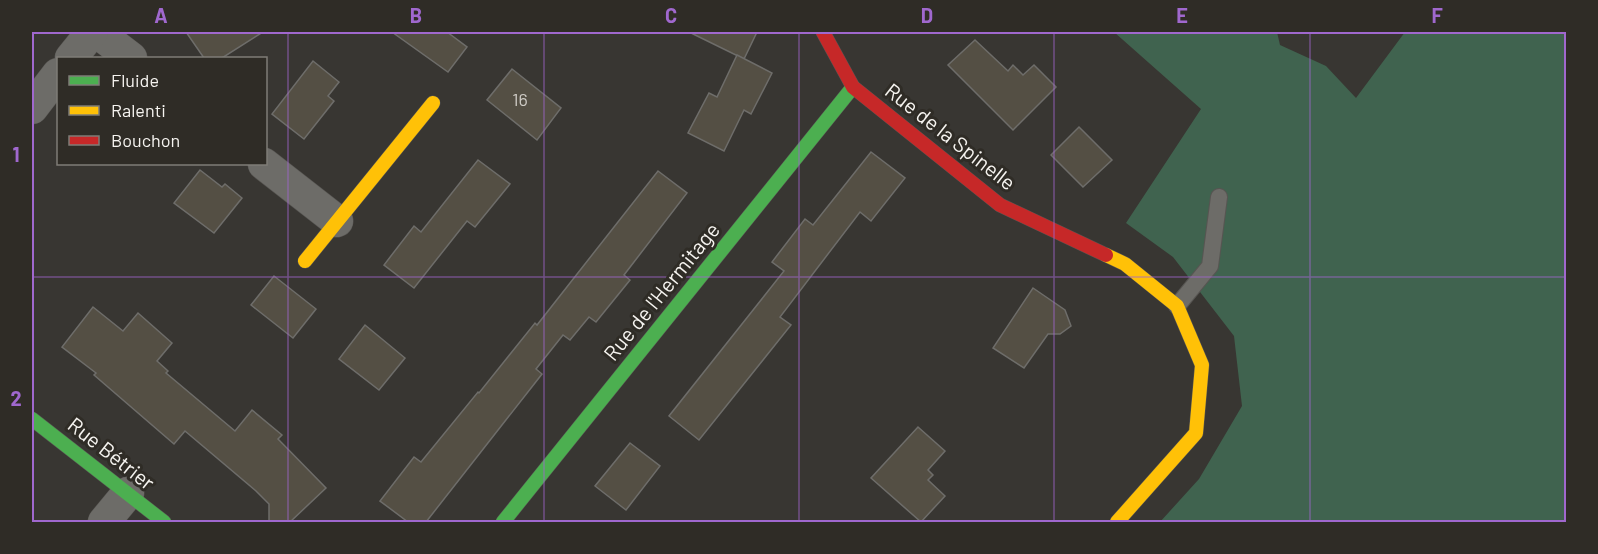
<svg xmlns="http://www.w3.org/2000/svg" width="1598" height="554" font-family="Barlow,sans-serif">
<rect width="100%" height="100%" fill="#383632"/>
<polygon fill="#40634f" points="1114,32 1277,32 1280,45 1326,66 1356,98 1405,32 1566,32 1566,522 1160,522 1199,479 1242,406 1234,336 1173,257 1126,223 1201,109"/>
<g fill="#544f44" stroke="#6e6d6a" stroke-width="1.5">
<polygon points="186,32 263,32 222,58 204,58"/>
<polygon points="392,32 447,32 467,47 448,72"/>
<polygon points="689,32 757,32 744,59"/>
<polygon points="975,40 1008,71 1013,65 1023,75 1034,65 1056,87 1013,130 948,65"/>
<polygon points="737,55 772,73 751,114 744,110 724,151 688,133 709,93 717,97"/>
<polygon points="313,61 339,82 328,96 334,101 304,139 272,114"/>
<polygon points="512,69 561,108 537,140 487,100"/>
<polygon points="1079,127 1112,160 1083,187 1051,155"/>
<polygon points="871,152 905,178 871,221 860,212 780,317 791,325 699,440 669,416 784,271 772,262 805,219 813,225"/>
<polygon points="478,160 510,184 475,227 467,221 414,288 384,265 414,226 421,232"/>
<polygon points="200,170 222,187 225,184 242,198 214,233 174,203"/>
<polygon points="658,171 687,193 624,275 630,280 596,322 589,317 570,340 563,335 536,369 542,374 426,522 408,522 380,501 414,457 421,462 478,392 479,393 535,323 537,325"/>
<polygon points="274,276 316,309 293,338 251,305"/>
<polygon points="1033,288 1065,310 1071,326 1060,334 1048,334 1024,368 993,348"/>
<polygon points="93,307 123,331 138,313 172,343 157,361 168,371 166,373 235,431 252,410 282,435 278,439 326,488 290,522 269,522 269,504 256,491 185,431 174,444 94,375 96,373 62,347"/>
<polygon points="365,325 405,358 379,390 339,359"/>
<polygon points="918,427 945,451 928,470 933,475 928,480 945,496 921,522 871,478"/>
<polygon points="630,443 660,466 626,510 595,486"/>
</g>
<g fill="none" stroke-linecap="round" stroke-linejoin="round">
<defs>
<polyline id="lane" points="1177,306 1210,266 1219,197"/>
<g id="street">
<polyline points="97,32 131,58"/>
<polyline points="71,58 92,32"/>
<polyline points="32,108 58,74"/>
<polyline points="264,164 337,221"/>
<polyline points="104,522 128,493"/>
</g>
<g id="fast">
<polyline points="32,419 164,522"/>
<polyline points="503,522 853,87"/>
</g>
<g id="slow">
<polyline points="1106,255 1125,264 1177,306 1202,365 1196,433 1117,522"/>
<polyline points="305,261 433,103"/>
</g>
<polyline id="jam" points="823,32 853,87 1000,205 1106,255"/>
</defs>
<use href="#lane" stroke="#575552" stroke-width="18"/>
<use href="#street" stroke="#575552" stroke-width="33"/>
<use href="#fast" stroke="#575552" stroke-width="15"/>
<use href="#slow" stroke="#575552" stroke-width="15"/>
<use href="#jam" stroke="#575552" stroke-width="15"/>
<use href="#lane" stroke="#6d6c68" stroke-width="16"/>
<use href="#street" stroke="#6d6c68" stroke-width="32"/>
<use href="#fast" stroke="#4caf50" stroke-width="14"/>
<use href="#slow" stroke="#ffc107" stroke-width="14"/>
<use href="#jam" stroke="#c62828" stroke-width="14"/>
</g>
<path fill="none" stroke="#a068ce" stroke-width="1.5" stroke-opacity="0.55" d="M288,32v490M544,32v490M799,32v490M1054,32v490M1310,32v490M32,277h1534"/>
<g text-anchor="middle" stroke-width="6" stroke-linejoin="round" paint-order="stroke">
<g font-size="18" fill="#cecbc5">
<text x="520" y="106">16</text>
</g>
<g font-size="21" fill="#f6f4f0" stroke="#2f2c26">
<text transform="translate(950 137) rotate(38)" y="7">Rue de la Spinelle</text>
<text transform="translate(662 292) rotate(-51)" y="7">Rue de l'Hermitage</text>
<text transform="translate(111 454) rotate(38)" y="7">Rue Bétrier</text>
</g>
</g>
<rect width="1598" height="554" fill="none" stroke="#2f2c26" stroke-width="66"/>
<rect x="57" y="57" width="210" height="108" fill="#2f2c26" stroke="#7f7c77" stroke-width="1.5"/>
<rect x="69" y="76" width="30" height="9" fill="#4caf50" stroke="#7f7c77" stroke-width="1.5"/>
<text x="111" y="87" font-size="18" fill="#f6f4f0">Fluide</text>
<rect x="69" y="106" width="30" height="9" fill="#ffc107" stroke="#7f7c77" stroke-width="1.5"/>
<text x="111" y="117" font-size="18" fill="#f6f4f0">Ralenti</text>
<rect x="69" y="136" width="30" height="9" fill="#c62828" stroke="#7f7c77" stroke-width="1.5"/>
<text x="111" y="147" font-size="18" fill="#f6f4f0">Bouchon</text>
<rect x="33" y="33" width="1532" height="488" fill="none" stroke="#a068ce" stroke-width="2"/>
<g font-size="20" text-anchor="middle" font-weight="bold" fill="#a068ce">
<text x="161" y="23">A</text>
<text x="416" y="23">B</text>
<text x="671" y="23">C</text>
<text x="927" y="23">D</text>
<text x="1182" y="23">E</text>
<text x="1437" y="23">F</text>
<text x="16" y="162">1</text>
<text x="16" y="406">2</text>
</g>
</svg>
